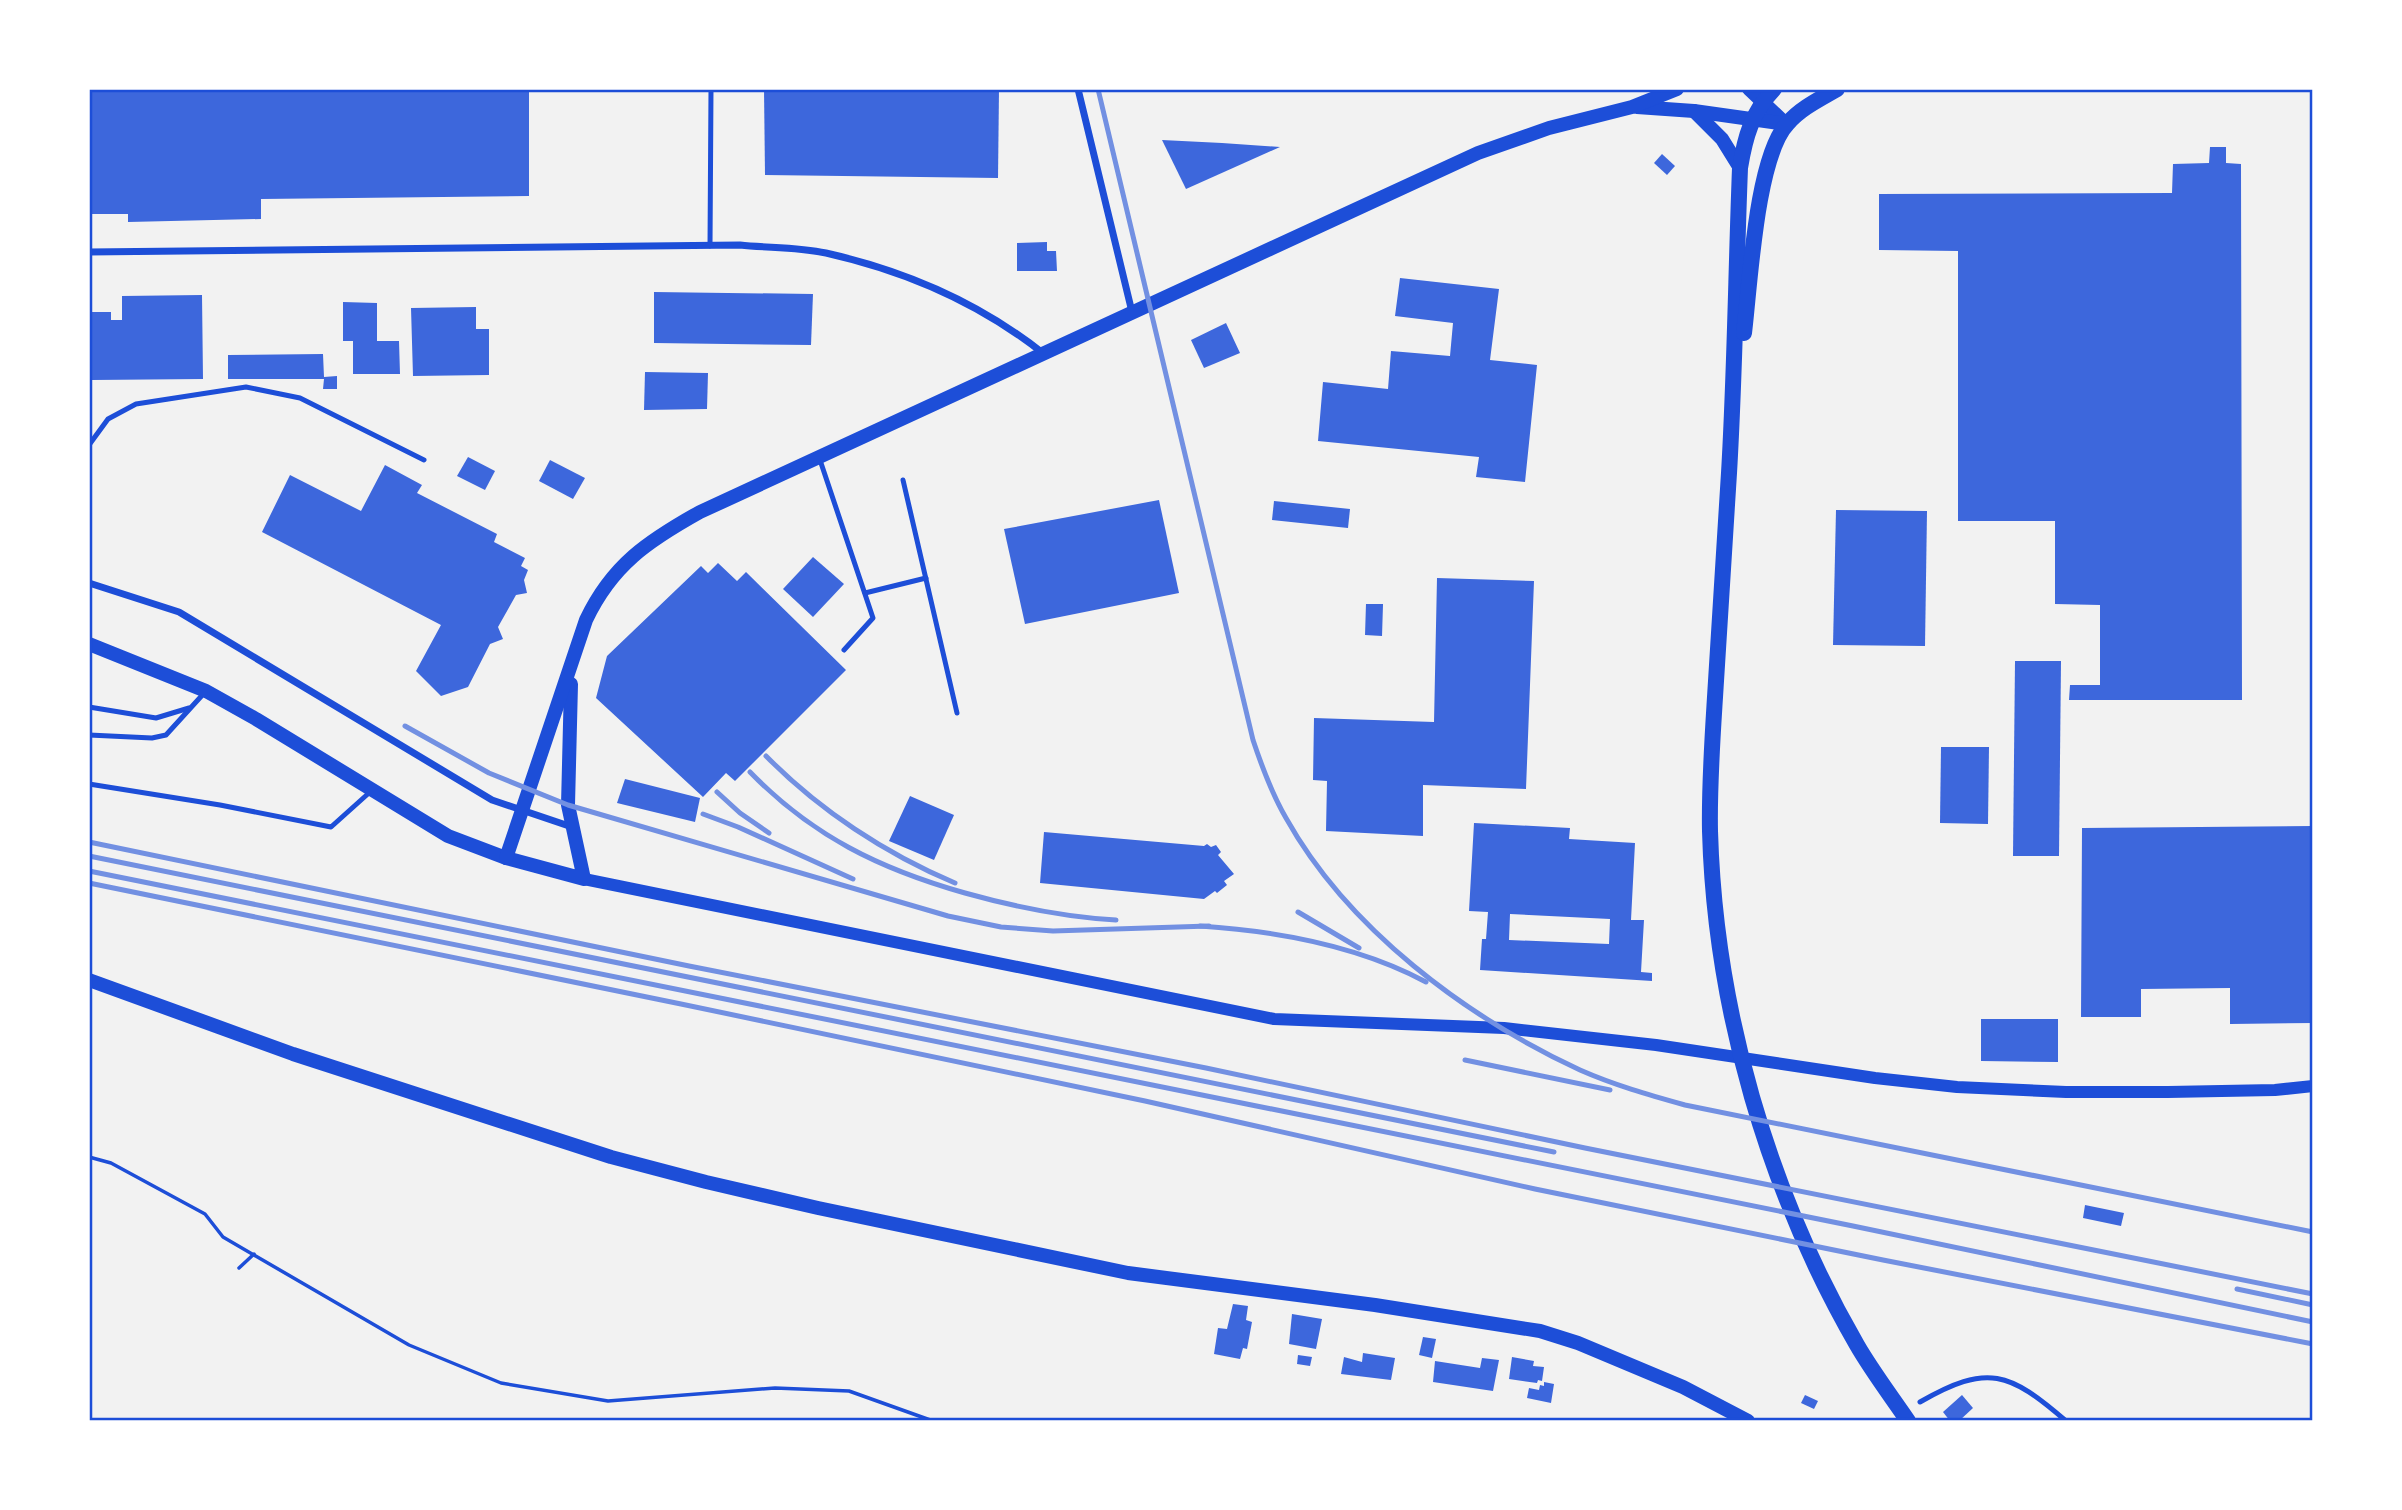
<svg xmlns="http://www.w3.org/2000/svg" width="2402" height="1510" font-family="'PT Sans',sans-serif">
<rect width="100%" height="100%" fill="#f2f2f2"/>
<g fill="#3d67dc" fill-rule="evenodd">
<polygon points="89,89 529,89 529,196 261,199 261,219 128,222 128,214 89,214"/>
<polygon points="764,89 999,89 998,178 765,175"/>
<polygon points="1162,140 1222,143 1280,147 1186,189"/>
<polygon points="2210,147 2226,147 2226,163 2241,164 2242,700 2069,700 2070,685 2100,685 2100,605 2055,604 2055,521 1958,521 1958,251 1879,250 1879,194 2172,193 2173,164 2209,163"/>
<polygon points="1662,154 1675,166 1667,175 1654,163"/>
<polygon points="1047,242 1047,251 1056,251 1057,271 1017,271 1017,243"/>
<polygon points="1400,278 1499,289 1490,360 1537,365 1525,482 1476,477 1479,457 1318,441 1323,382 1388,389 1391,351 1450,356 1453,323 1395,316"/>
<polygon points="654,292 813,294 811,345 654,343"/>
<polygon points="202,295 203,379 92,380 92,312 111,312 111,320 122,320 122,296"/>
<polygon points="343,302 377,303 377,341 399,341 400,374 353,374 353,341 343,341"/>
<polygon points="476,307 476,329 489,329 489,375 413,376 411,308"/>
<polygon points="1226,323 1240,353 1204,368 1191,340"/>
<polygon points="323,354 324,377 337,376 337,389 323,389 324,379 228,379 228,355"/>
<polygon points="645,372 708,373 707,409 644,410"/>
<polygon points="468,457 495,471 485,490 457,476"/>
<polygon points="550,460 585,478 573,499 539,481"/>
<polygon points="385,465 422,485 417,493 497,534 494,542 525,558 521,566 528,570 524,580 527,593 516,595 498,627 503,639 490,644 468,687 441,696 416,671 441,625 262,532 290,475 361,511"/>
<polygon points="1159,500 1179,593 1025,624 1004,529"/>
<polygon points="1274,501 1350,509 1348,528 1272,520"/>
<polygon points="1836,510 1927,511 1925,646 1833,645"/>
<polygon points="813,557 844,584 813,617 783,589"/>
<polygon points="718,563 737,581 746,572 846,670 735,781 726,773 703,797 596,698 607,656 701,566 708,573"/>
<polygon points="1437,578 1534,581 1526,789 1423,785 1423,836 1326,831 1327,781 1313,780 1314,718 1434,722"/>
<polygon points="1366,604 1383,604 1382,636 1365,635"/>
<polygon points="2015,661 2061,661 2059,856 2013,856"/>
<polygon points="1941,747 1989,747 1988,824 1940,823"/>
<polygon points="625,779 700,798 695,822 617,803"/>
<polygon points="910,796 954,815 934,860 889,841"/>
<path d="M1474,823l96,5 -1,11 66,4 -4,77h13l-3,52 11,1v8l-172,-11 2,-31h4l2,-27 -19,-1zM1510,914l100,5 -1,25 -100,-4z"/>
<polygon points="2313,826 2313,1023 2230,1024 2230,988 2141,989 2141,1017 2081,1017 2082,828"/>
<polygon points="1044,832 1204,846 1207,844 1211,847 1216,845 1221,852 1218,855 1234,874 1224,881 1227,885 1217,893 1215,891 1204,899 1040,883"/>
<polygon points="1981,1019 2058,1019 2058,1062 1981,1061"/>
<polygon points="2085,1205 2124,1213 2121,1226 2083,1218"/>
<polygon points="1233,1304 1248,1306 1246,1320 1252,1322 1247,1349 1243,1348 1240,1359 1214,1354 1218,1328 1227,1329"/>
<polygon points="1292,1314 1322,1319 1316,1349 1289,1344"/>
<polygon points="1423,1337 1436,1339 1432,1358 1419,1355"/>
<polygon points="1363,1353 1395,1358 1391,1380 1341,1374 1344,1357 1362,1362"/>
<polygon points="1298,1355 1312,1357 1310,1366 1297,1364"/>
<polygon points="1512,1357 1534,1361 1533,1366 1544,1367 1542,1381 1538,1380 1537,1383 1509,1379"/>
<polygon points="1482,1358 1499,1360 1493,1391 1433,1382 1435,1361 1480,1368"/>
<polygon points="1544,1382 1554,1384 1551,1403 1527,1398 1529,1388 1539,1390 1540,1385 1544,1386"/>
<polygon points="1805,1395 1818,1401 1814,1409 1801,1403"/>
<polygon points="1962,1395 1973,1408 1959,1421 1950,1421 1943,1412"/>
</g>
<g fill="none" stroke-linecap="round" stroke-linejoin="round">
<g stroke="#1d4ed8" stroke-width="3.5">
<polyline points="89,1157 111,1163 205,1214 223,1237 409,1345 501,1383 608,1401 775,1388 849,1391 933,1421"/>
<polyline points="239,1268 254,1254"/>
</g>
<g stroke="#1d4ed8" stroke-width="5">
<polyline points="710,246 711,89"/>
<polyline points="89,445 108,419 136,404 246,387 300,398 424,460"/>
<polyline points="820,460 873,618 844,650"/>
<polyline points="903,480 957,713"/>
<polyline points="865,593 926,578"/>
<polyline points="89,707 156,718 189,708"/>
<polyline points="89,735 152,738 166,735 206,691"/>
<polyline points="89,784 220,805 331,827 370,792"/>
<path d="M1920,1402c68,-39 89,-30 146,19"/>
</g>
<g stroke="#1d4ed8" stroke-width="7">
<polyline points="1078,89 1132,312"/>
<path d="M89,252l651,-7c28,3 58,2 86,8 80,18 154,50 218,101"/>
<polyline points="89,583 179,612 492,800 572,827"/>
</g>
<polyline stroke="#1d4ed8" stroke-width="12" points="584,879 1274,1019 1504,1028 1656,1045 1875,1078 1957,1087 2066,1092 2168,1092 2275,1090 2313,1086"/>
<g stroke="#1d4ed8" stroke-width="14">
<polyline points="1749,89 1786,124"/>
<polyline points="1637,107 1694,111 1786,124"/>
<polyline points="1694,111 1722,139 1740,168"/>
<polyline points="89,644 206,691 256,719 448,836 506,858 584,879 568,805 571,684"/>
<path d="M506,858l80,-238c26,-55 62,-79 114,-108l778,-359 71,-25 83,-21 45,-18"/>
<polyline points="89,980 293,1054 611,1157 706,1182 818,1208 1128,1273 1375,1305 1540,1331 1578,1343 1683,1387 1748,1421"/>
</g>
<g stroke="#1d4ed8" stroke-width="16">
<path d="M1774,89c-22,23 -29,48 -34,79 -4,102 -5,204 -11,305 -5,70 -9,139 -13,208 -3,50 -7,100 -6,150 5,178 58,360 147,514 15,26 34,51 51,76"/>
<path d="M1744,333c6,-48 12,-177 44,-210 13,-15 32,-24 49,-34"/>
</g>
<g stroke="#7290e2" stroke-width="5">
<path d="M1098,89l155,651c9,27 19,54 33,78 62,111 180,199 294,252 34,15 69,25 105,35l628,127"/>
<polyline points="405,726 489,773 568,805 948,916 1001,927 1053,931 1209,926"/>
<path d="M766,756c53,54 120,98 189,127"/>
<path d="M750,772c62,64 130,97 215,121 50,14 98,24 151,27"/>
<polyline points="717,792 740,813 769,833"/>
<polyline points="703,814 738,827 853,879"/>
<polyline points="89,842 689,966 1206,1068 1585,1148 2313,1294"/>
<polyline points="89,856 1554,1152"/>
<polyline points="89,871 1853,1226 2313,1322"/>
<polyline points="89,883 681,1004 1145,1101 1535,1189 1883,1260 2313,1344"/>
<polyline points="1298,912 1359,948"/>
<path d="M1200,926c77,5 157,19 226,56"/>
<polyline points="1465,1060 1610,1090"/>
<polyline points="2237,1289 2313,1305"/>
</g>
</g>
<rect width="2402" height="1510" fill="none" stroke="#ffffff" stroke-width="182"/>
<rect x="91" y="91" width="2220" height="1328" fill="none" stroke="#1d4ed8" stroke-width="2.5"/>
</svg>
